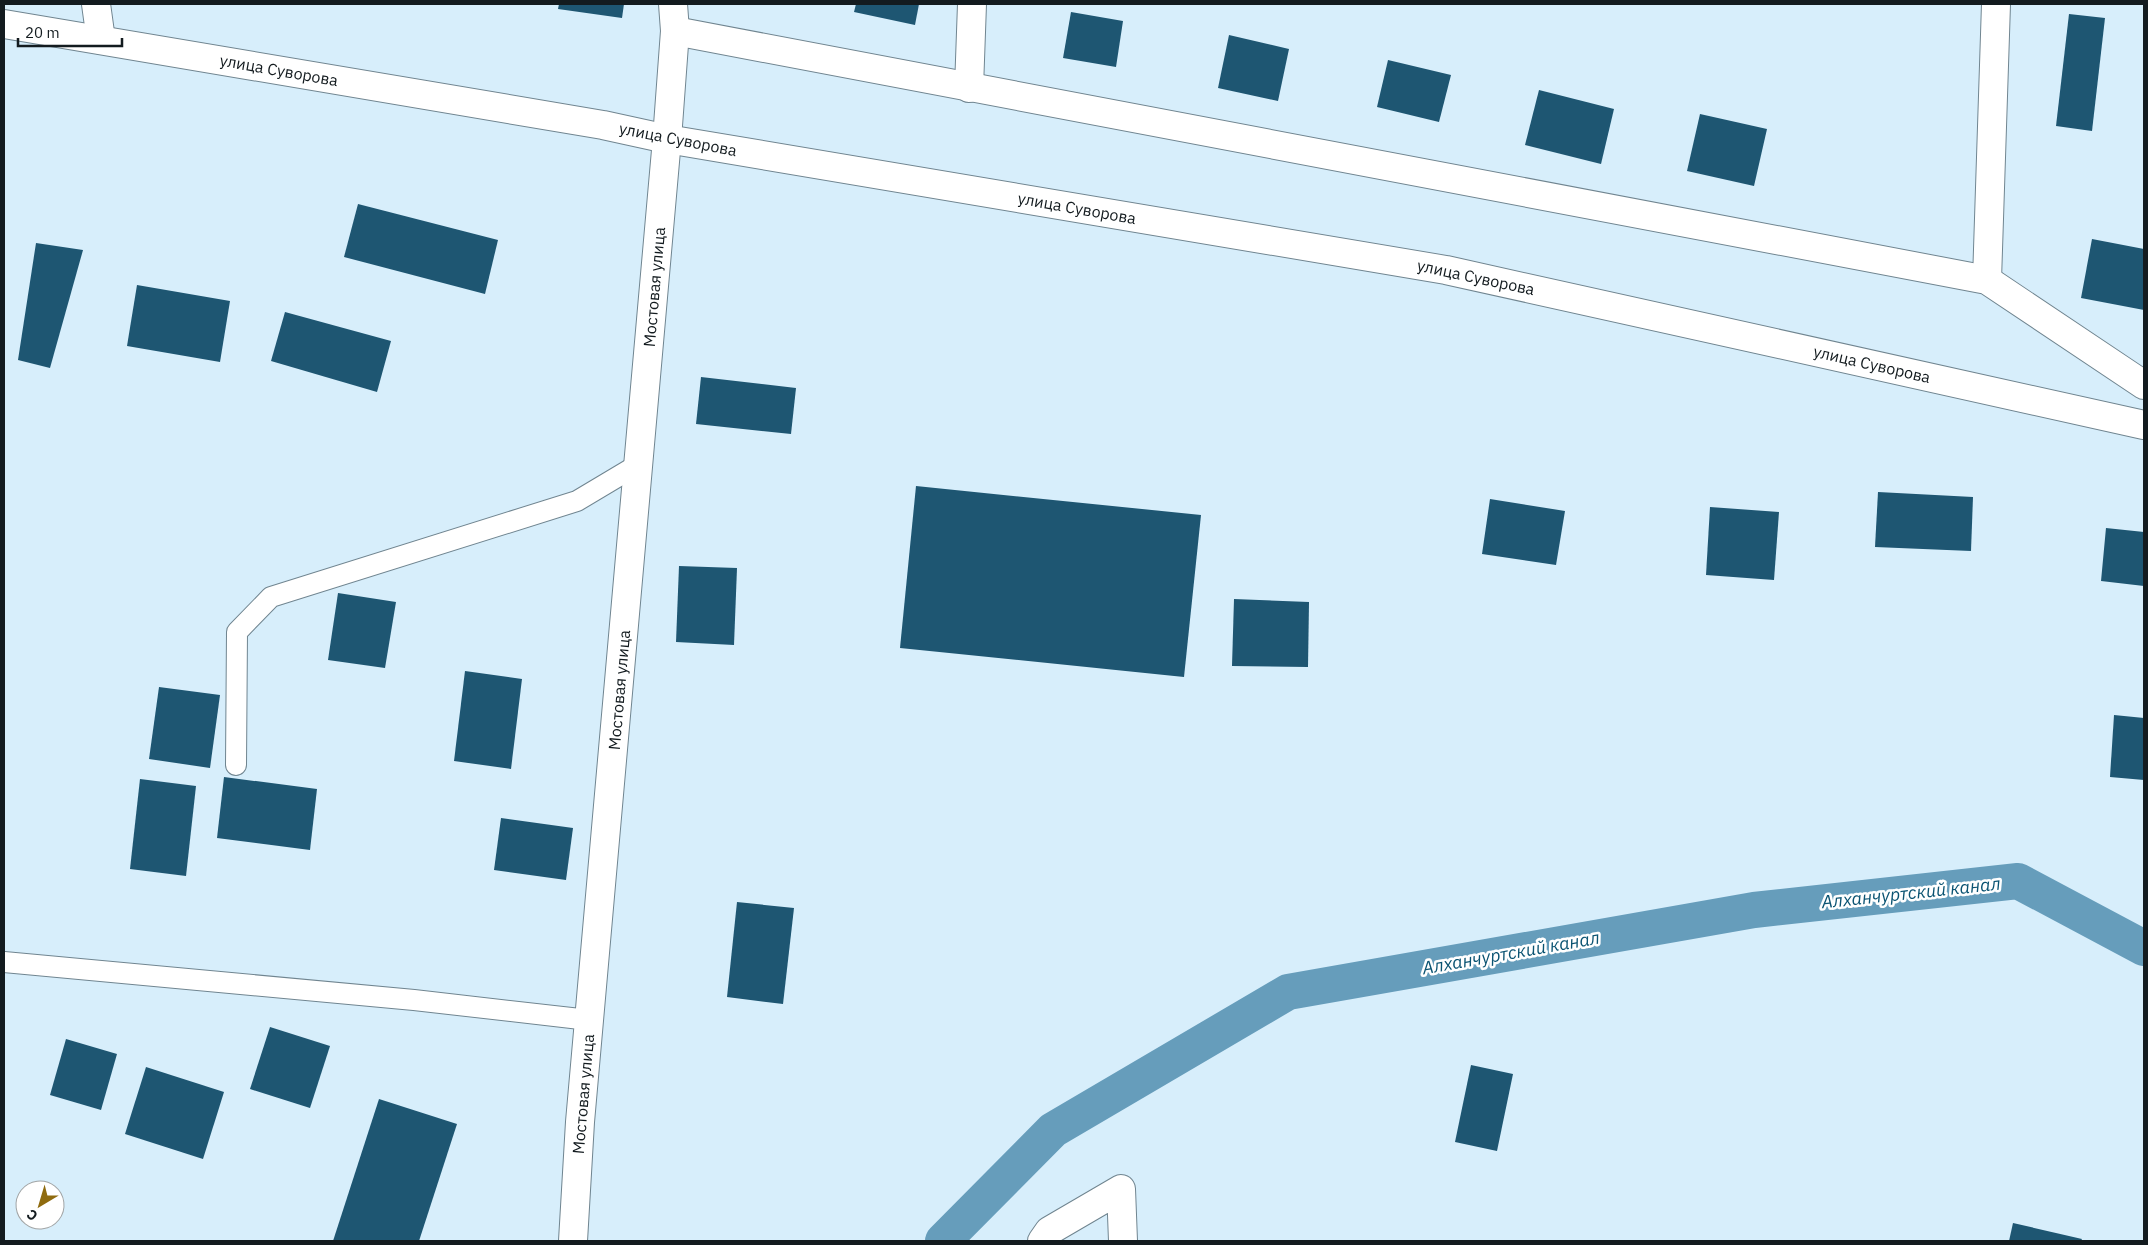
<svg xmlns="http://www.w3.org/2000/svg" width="2148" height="1245" font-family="'IBM Plex Sans',sans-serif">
<rect width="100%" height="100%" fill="#d7eefb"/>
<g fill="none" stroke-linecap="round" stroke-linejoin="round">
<polyline stroke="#669dbb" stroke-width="36" points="943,1241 1053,1130 1288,992 1754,910 2018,881 2144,948"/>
</g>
<g fill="#1e5672">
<polygon points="559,4 624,4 622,18 558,9"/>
<polygon points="856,4 919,4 915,25 854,12"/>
<polygon points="1071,12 1123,21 1116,67 1063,58"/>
<polygon points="2069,14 2105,18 2092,131 2056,126"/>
<polygon points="1229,35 1289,49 1278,101 1218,88"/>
<polygon points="1388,60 1451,75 1439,122 1377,107"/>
<polygon points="1539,90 1614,109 1601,164 1525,145"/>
<polygon points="1700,114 1767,129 1754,186 1687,171"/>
<polygon points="358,204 498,240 485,294 344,257"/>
<polygon points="2092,239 2144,249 2144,310 2081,298"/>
<polygon points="36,243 83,250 50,368 18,360"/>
<polygon points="137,285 230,301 220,362 127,346"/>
<polygon points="285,312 391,341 377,392 271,361"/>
<polygon points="701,377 796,388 791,434 696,424"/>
<polygon points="916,486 1201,515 1184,677 900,648"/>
<polygon points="1878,492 1973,497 1971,551 1875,547"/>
<polygon points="1490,499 1565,511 1556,565 1482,554"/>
<polygon points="1710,507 1779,512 1774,580 1706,575"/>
<polygon points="2106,528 2144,532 2144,586 2101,581"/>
<polygon points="679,566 737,568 734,645 676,642"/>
<polygon points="338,593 396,602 385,668 328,660"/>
<polygon points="1234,599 1309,602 1308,667 1232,666"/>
<polygon points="465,671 522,679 511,769 454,761"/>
<polygon points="159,687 220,695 210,768 149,759"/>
<polygon points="2114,715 2144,718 2144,780 2110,777"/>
<polygon points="224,777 317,789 310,850 217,838"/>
<polygon points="140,779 196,786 186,876 130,869"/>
<polygon points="501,818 573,828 566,880 494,870"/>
<polygon points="737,902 794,908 783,1004 727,997"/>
<polygon points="270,1027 330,1046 310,1108 250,1089"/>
<polygon points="66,1039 117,1054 101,1110 50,1095"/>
<polygon points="1471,1065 1513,1074 1497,1151 1455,1142"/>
<polygon points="146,1067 224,1092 203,1159 125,1134"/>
<polygon points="379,1099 457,1124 419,1241 333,1241"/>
<polygon points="2013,1223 2082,1239 2081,1241 2009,1241"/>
</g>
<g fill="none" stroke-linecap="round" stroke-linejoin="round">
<defs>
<g id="lane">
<polyline points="236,765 237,632 271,597 577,501 639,464"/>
<polyline points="4,962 414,1000 589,1020"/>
</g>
<g id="street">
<polyline points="96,4 101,40"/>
<polyline points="675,31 1987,280 2144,385"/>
<polyline points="969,88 972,4"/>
<polyline points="1987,280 1996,4"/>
<polyline points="573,1241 580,1122 667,139 675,31 673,4"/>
<polyline points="1042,1241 1049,1231 1121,1189 1123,1241"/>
</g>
<polyline id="secondary" points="4,24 603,125 667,139 1446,270 2144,425"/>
</defs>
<use href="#lane" stroke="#708590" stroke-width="22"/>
<use href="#street" stroke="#708590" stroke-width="30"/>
<use href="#secondary" stroke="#708590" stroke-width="30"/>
<use href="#lane" stroke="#fff" stroke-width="20"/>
<use href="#street" stroke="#fff" stroke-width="28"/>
<use href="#secondary" stroke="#fff" stroke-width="28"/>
</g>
<g text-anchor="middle" stroke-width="5" stroke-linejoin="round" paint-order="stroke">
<g font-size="16" fill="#131b1f" stroke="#fff">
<text transform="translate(279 70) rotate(10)" y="6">улица Суворова</text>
<text transform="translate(678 139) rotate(11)" y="6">улица Суворова</text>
<text transform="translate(1077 208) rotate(10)" y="6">улица Суворова</text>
<text transform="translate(1476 277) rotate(12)" y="6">улица Суворова</text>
<text transform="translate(654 287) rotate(-85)" y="6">Мостовая улица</text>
<text transform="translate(1872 364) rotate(13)" y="6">улица Суворова</text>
<text transform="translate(619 690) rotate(-85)" y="6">Мостовая улица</text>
<text transform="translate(583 1094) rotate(-85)" y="6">Мостовая улица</text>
</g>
<g font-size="18" font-style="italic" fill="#0a5372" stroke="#fff">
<text transform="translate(1911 893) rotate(-6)" y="6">Алханчуртский канал</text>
<text transform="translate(1511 953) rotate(-10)" y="6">Алханчуртский канал</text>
</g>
</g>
<rect width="2148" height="1245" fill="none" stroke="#131b1f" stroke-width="10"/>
<g transform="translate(40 1205) rotate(218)"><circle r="24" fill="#ffffff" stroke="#a1a4a5"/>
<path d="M0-4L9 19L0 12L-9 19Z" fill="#8f6b0f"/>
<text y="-8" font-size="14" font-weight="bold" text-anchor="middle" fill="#131b1f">С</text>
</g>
<path d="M18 38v8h104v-8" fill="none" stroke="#131b1f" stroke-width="2.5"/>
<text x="25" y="38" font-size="15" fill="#131b1f" stroke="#ffffff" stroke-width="4" paint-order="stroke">20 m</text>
</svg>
